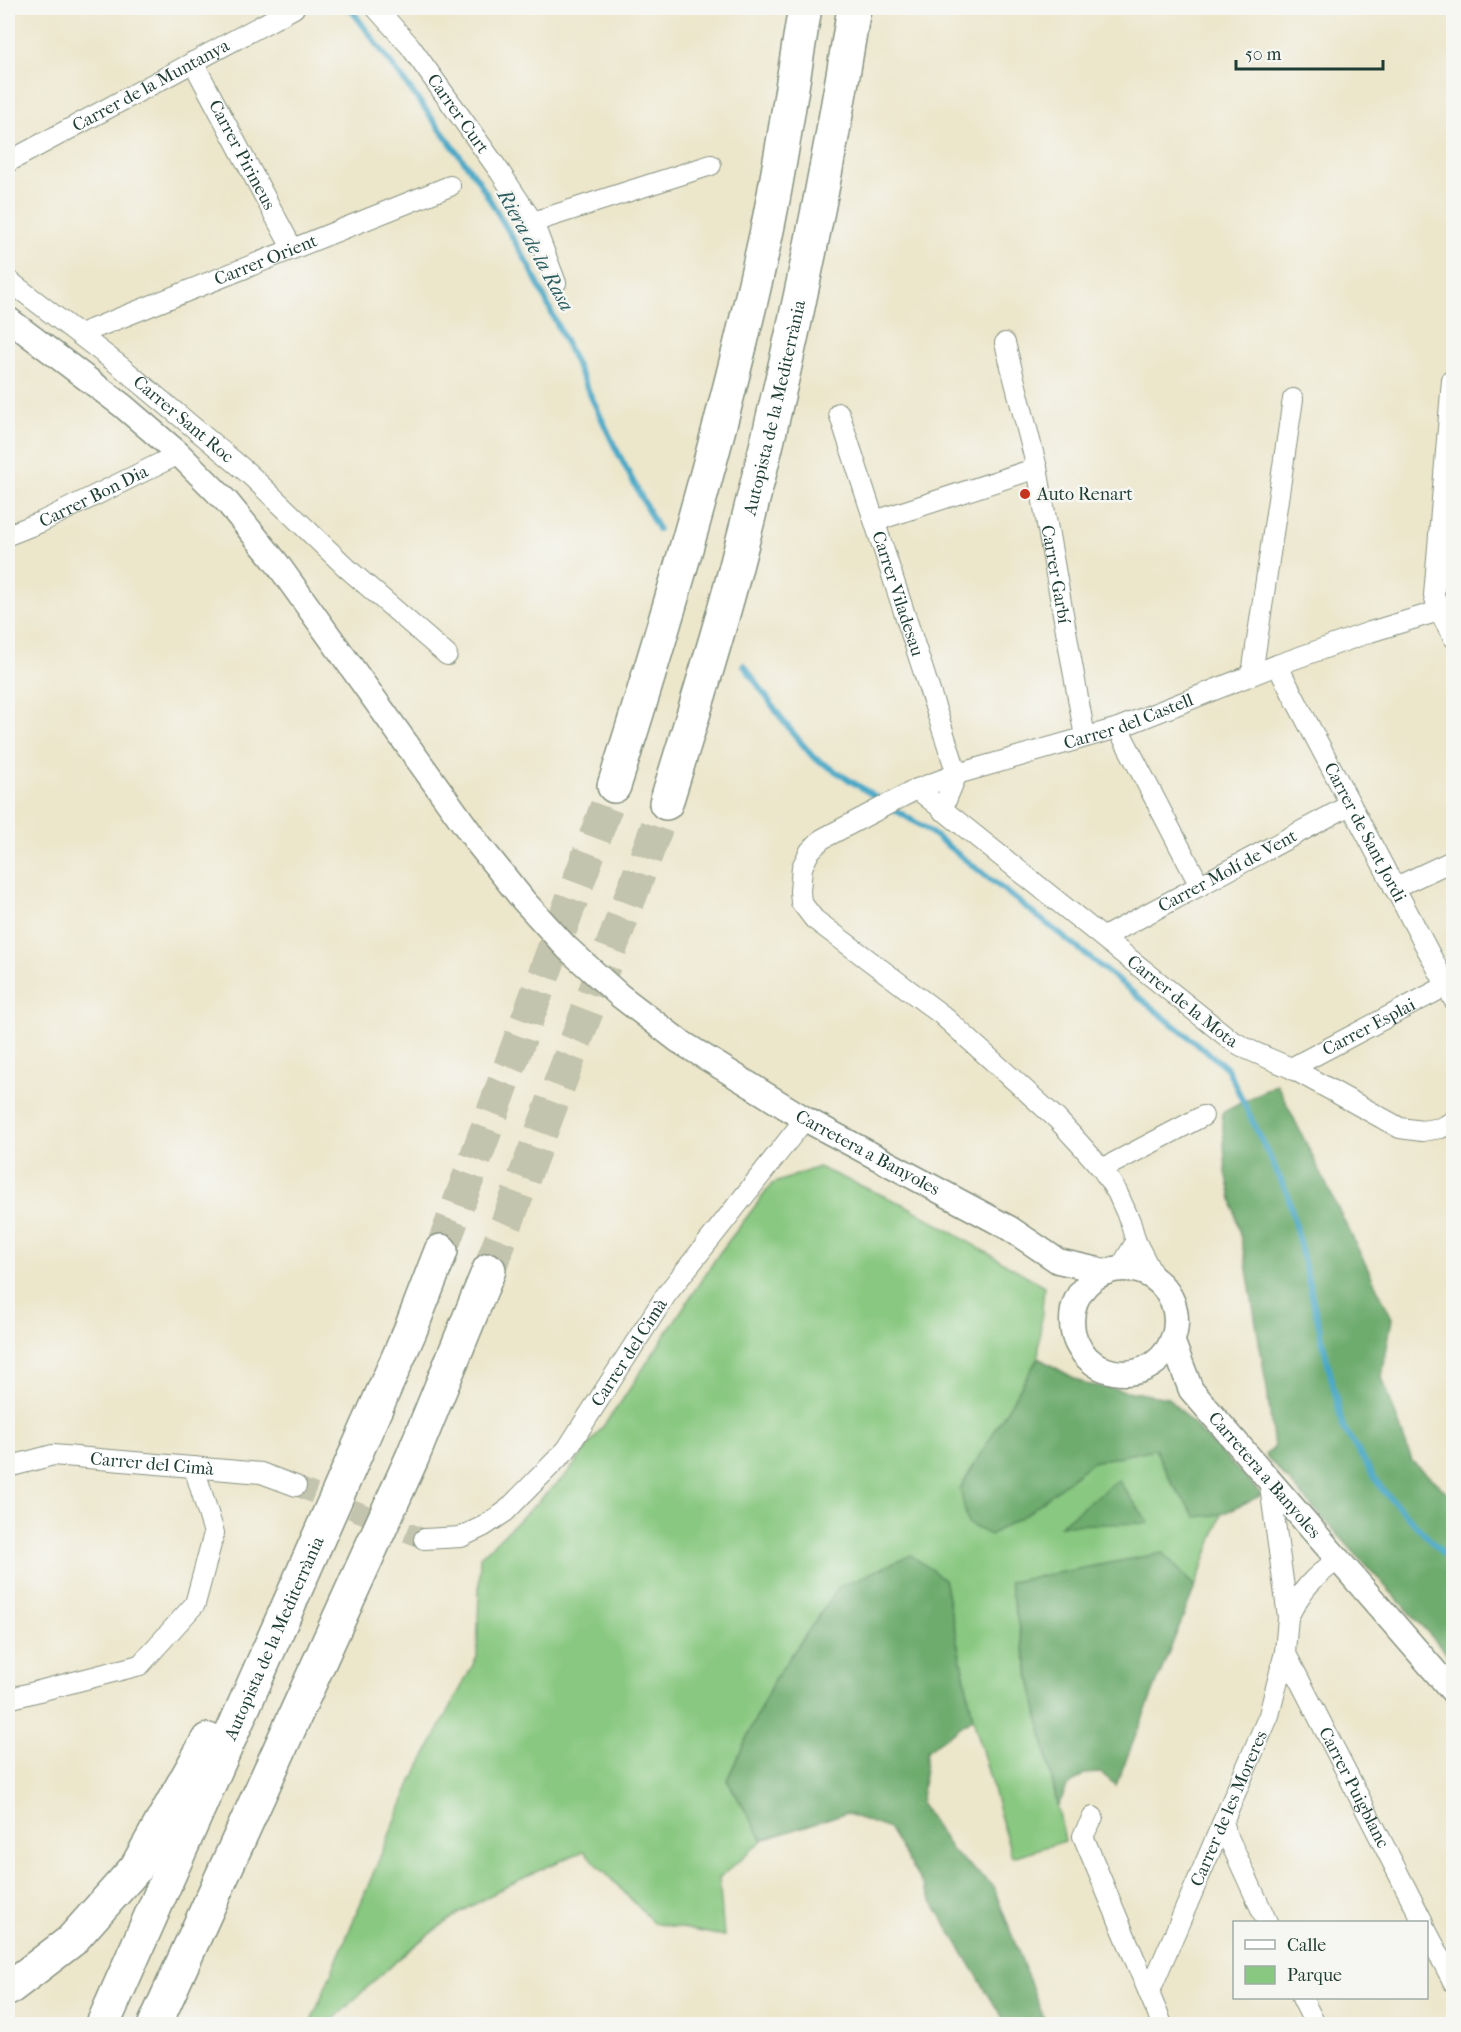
<svg xmlns="http://www.w3.org/2000/svg" width="1461" height="2032" font-family="'IM FELL French Canon',serif">
<rect width="100%" height="100%" fill="#f6f6f2"/>
<filter id="ink" filterUnits="userSpaceOnUse"><feTurbulence type="fractalNoise" baseFrequency=".0167" numOctaves="2"/><feDisplacementMap in="SourceGraphic" scale="12" xChannelSelector="R" yChannelSelector="G"/><feConvolveMatrix kernelMatrix="1 2 1 2 8 2 1 2 1" color-interpolation-filters="sRGB"/></filter>
<filter id="wash" filterUnits="userSpaceOnUse"><feTurbulence type="fractalNoise" baseFrequency=".008" numOctaves="4" result="noise"/><feDisplacementMap in="SourceGraphic" scale="24" xChannelSelector="R" yChannelSelector="G"/><feGaussianBlur stdDeviation="1.35" result="paint"/><feColorMatrix in="noise" values="0 0 0 0 0 0 0 0 0 0 0 0 0 0 0 0 0 1.4 0 .05"/><feComposite in="paint" operator="in"/></filter>
<g filter="url(#wash)">
<rect width="100%" height="100%" fill="#ece6cb"/>
<path fill="#88c880" stroke="#54825a" stroke-width="1.5" d="M818,1167l89,39 137,80 -6,72 -78,131 68,24 64,-51 63,-13 18,36 23,31 26,-2 -27,73 -32,-34 -154,29 56,259 -53,16 -39,-139 -29,-139 -105,8 -65,93 -47,100 36,60 -44,38 5,58 -70,-13 -70,-72c-45,18 -94,42 -135,69 -43,29 -83,68 -120,104h-19l102,-243 65,-124 3,-100 88,-84 51,-68 99,-150 54,-71z"/>
<g fill="#6eac6e" stroke="#467451" stroke-width="1.5">
<polygon points="1277,1084 1392,1318 1382,1377 1412,1461 1453,1498 1453,1660 1265,1455 1274,1448 1267,1389 1245,1258 1226,1172 1222,1113"/>
<polygon points="1038,1358 1085,1384 1168,1398 1262,1495 1222,1514 1196,1517 1173,1485 1155,1449 1092,1462 1028,1513 990,1535 968,1524 960,1489"/>
<polygon points="1118,1480 1149,1523 1060,1525"/>
<polygon points="1163,1553 1195,1587 1116,1785 1101,1773 1084,1774 1067,1787 1058,1806 1009,1582"/>
<polygon points="911,1555 944,1579 973,1718 927,1751 921,1804 952,1851 993,1886 1046,2024 1006,2024 889,1829 845,1813 763,1840 727,1780 774,1680 839,1587"/>
</g>
<g fill="none" stroke-linecap="round" stroke-linejoin="round">
<g stroke="#46a7c6" stroke-width="6">
<polyline points="350,8 478,180 530,267 614,445 658,529"/>
<polyline points="744,665 784,722 813,757 884,802"/>
<polyline points="892,808 925,828 1084,953 1227,1068 1288,1195 1343,1427 1381,1488 1443,1554 1454,1559"/>
</g>
</g>
</g>
<g filter="url(#ink)">
<g fill="none" stroke-linecap="round" stroke-linejoin="round">
<polyline stroke="#c3c4ad" stroke-width="20" stroke-dasharray="20 10" stroke-linecap="butt" points="296,1486 424,1539"/>
<g stroke="#c3c4ad" stroke-width="33" stroke-dasharray="33 16" stroke-linecap="butt">
<polyline points="441,1251 614,786"/>
<polyline points="489,1270 666,803"/>
</g>
<defs>
<g id="minor">
<path id="s1" d="M376,8l34,38 90,126 33,50 23,61"/>
<path id="s2" d="M193,62l99,186"/>
<path id="s3" d="M8,162l286,-154"/>
<polyline points="533,222 711,165"/>
<path id="s4" d="M8,280l112,86 128,107 100,96 99,86"/>
<path id="s5" d="M80,334l370,-148"/>
<path id="s6" d="M1005,343l32,125 48,269"/>
<polyline points="1452,380 1434,595 1439,611 1454,638"/>
<path id="s7" d="M839,413l118,361 -15,36"/>
<polyline points="875,521 1037,468"/>
<path id="s8" d="M8,535l33,-13 138,-68"/>
<path id="s9" d="M1277,665l177,335"/>
<polyline points="1252,674 1293,399"/>
<polyline points="1118,728 1200,886"/>
<path id="s10" d="M917,789l314,251 16,9 44,19 109,60 22,3 19,-3 13,-7"/>
<polyline points="1394,888 1454,860"/>
<path id="s11" d="M1104,937l246,-132"/>
<path id="s12" d="M1291,1068l155,-82"/>
<polyline points="1102,1169 1203,1116"/>
<polyline points="1119,1270 1136,1242"/>
<path id="s13" d="M1156,1281l-20,-39 -6,-21 -13,-29 -15,-23 -22,-25 -23,-25 -115,-104 -128,-96 -13,-17 -1,-11 2,-24 8,-16 12,-12 95,-50 40,-15 161,-46 159,-63 93,-33 69,-21 15,-7"/>
<path id="s14" d="M8,1467l45,-12 208,18 35,13"/>
<path id="s15" d="M424,1539l37,-2 23,-11 21,-14 62,-63 99,-154 139,-176"/>
<path d="M1288,1617c15,-29 24,-39 51,-58"/>
<path id="s16" d="M1285,1652l138,270"/>
<polyline points="8,1699 140,1665 195,1604 214,1533 194,1467"/>
<polyline points="1093,1817 1083,1836 1162,2024"/>
<polyline points="1222,1824 1267,1922"/>
<polyline points="1426,1930 1454,1983"/>
<path id="s17" d="M1149,1993l120,-278 16,-63 3,-35 -19,-138"/>
<polyline points="1302,1998 1315,2024"/>
</g>
<g id="tertiary">
<path id="s18" d="M8,319l115,87 56,48 48,48 49,60 203,283 45,56 43,47 52,47 60,46 126,78 204,109 49,33 49,11"/>
<circle cx="1124" cy="1321" r="52"/>
<path id="s19" d="M1172,1340l19,50 263,303"/>
</g>
<g id="motorway">
<path d="M614,786c58,-181 111,-365 152,-551 16,-75 26,-152 39,-227"/>
<path id="s20" d="M666,803c25,-82 52,-165 73,-248 47,-181 86,-363 115,-547"/>
<polyline points="8,1989 71,1941 136,1868 208,1740"/>
<path id="s21" d="M103,2024l307,-693 31,-80"/>
<polyline points="155,2024 412,1458 489,1270"/>
</g>
</defs>
<use href="#minor" stroke="#869280" stroke-width="22"/>
<use href="#tertiary" stroke="#869280" stroke-width="27"/>
<use href="#motorway" stroke="#869280" stroke-width="36"/>
<use href="#minor" stroke="#fff" stroke-width="20"/>
<use href="#tertiary" stroke="#fff" stroke-width="24"/>
<use href="#motorway" stroke="#fff" stroke-width="33"/>
</g>
</g>
<circle fill="#c8321e" stroke="#f6f6f2" stroke-width="2" cx="1025" cy="494" r="6"/>
<g text-anchor="middle" stroke-width="5" stroke-linejoin="round" paint-order="stroke">
<g font-size="18" fill="#1f3d34" stroke="#f6f6f2">
<text dy="6" stroke="none"><textPath href="#s3" startOffset="162">Carrer de la Muntanya</textPath></text>
<text dy="6" stroke="none"><textPath href="#s1" startOffset="134">Carrer Curt</textPath></text>
<text dy="6" stroke="none"><textPath href="#s2" startOffset="105">Carrer Pirineus</textPath></text>
<text dy="6" stroke="none"><textPath href="#s5" startOffset="200">Carrer Orient</textPath></text>
<text dy="6" stroke="none"><textPath href="#s20" startOffset="410">Autopista de la Mediterrània</textPath></text>
<text dy="6" stroke="none"><textPath href="#s4" startOffset="224">Carrer Sant Roc</textPath></text>
<text dy="6" stroke="none"><textPath href="#s8" startOffset="94">Carrer Bon Dia</textPath></text>
<text dy="6" stroke="none"><textPath href="#s6" startOffset="237">Carrer Garbí</textPath></text>
<text dy="6" stroke="none"><textPath href="#s7" startOffset="190">Carrer Viladesau</textPath></text>
<text dy="6" stroke="none"><textPath href="#s13" startOffset="928">Carrer del Castell</textPath></text>
<text dy="6" stroke="none"><textPath href="#s9" startOffset="189">Carrer de Sant Jordi</textPath></text>
<text dy="6" stroke="none"><textPath href="#s11" startOffset="140">Carrer Molí de Vent</textPath></text>
<text dy="6" stroke="none"><textPath href="#s10" startOffset="340">Carrer de la Mota</textPath></text>
<text dy="6" stroke="none"><textPath href="#s12" startOffset="88">Carrer Esplai</textPath></text>
<text dy="6" stroke="none"><textPath href="#s18" startOffset="1212">Carretera a Banyoles</textPath></text>
<text dy="6" stroke="none"><textPath href="#s15" startOffset="291">Carrer del Cimà</textPath></text>
<text dy="6" stroke="none"><textPath href="#s14" startOffset="146">Carrer del Cimà</textPath></text>
<text dy="6" stroke="none"><textPath href="#s19" startOffset="166">Carretera a Banyoles</textPath></text>
<text dy="6" stroke="none"><textPath href="#s21" startOffset="422">Autopista de la Mediterrània</textPath></text>
<text dy="6" stroke="none"><textPath href="#s16" startOffset="152">Carrer Puigblanc</textPath></text>
<text dy="6" stroke="none"><textPath href="#s17" startOffset="201">Carrer de les Moreres</textPath></text>
</g>
<g font-size="18" fill="#1f3d34" stroke="#f6f6f2" text-anchor="start">
<text x="1037" y="500">Auto Renart</text>
</g>
<g font-size="20" font-style="italic" fill="#2b5d60" stroke="#f6f6f2">
<text transform="translate(536 250) rotate(61)" y="7">Riera de la Rasa</text>
</g>
</g>
<rect width="1461" height="2032" fill="none" stroke="#f6f6f2" stroke-width="30"/>
<rect x="1233" y="1921" width="195" height="78" fill="#f6f6f2" stroke="#a0aca6" stroke-width="1.5"/>
<rect x="1245" y="1940" width="30" height="9" fill="#ffffff" stroke="#a0aca6" stroke-width="1.5"/>
<text x="1287" y="1951" font-size="18" fill="#1f3d34">Calle</text>
<rect x="1245" y="1966" width="30" height="18" fill="#88c880" stroke="#a0aca6" stroke-width="1.5"/>
<text x="1287" y="1981" font-size="18" fill="#1f3d34">Parque</text>
<path d="M1236 60v9h147v-9" fill="none" stroke="#1f3d34" stroke-width="3"/>
<text x="1245" y="60" font-size="18" fill="#1f3d34" stroke="#f6f6f2" stroke-width="4.5" paint-order="stroke">50 m</text>
</svg>
